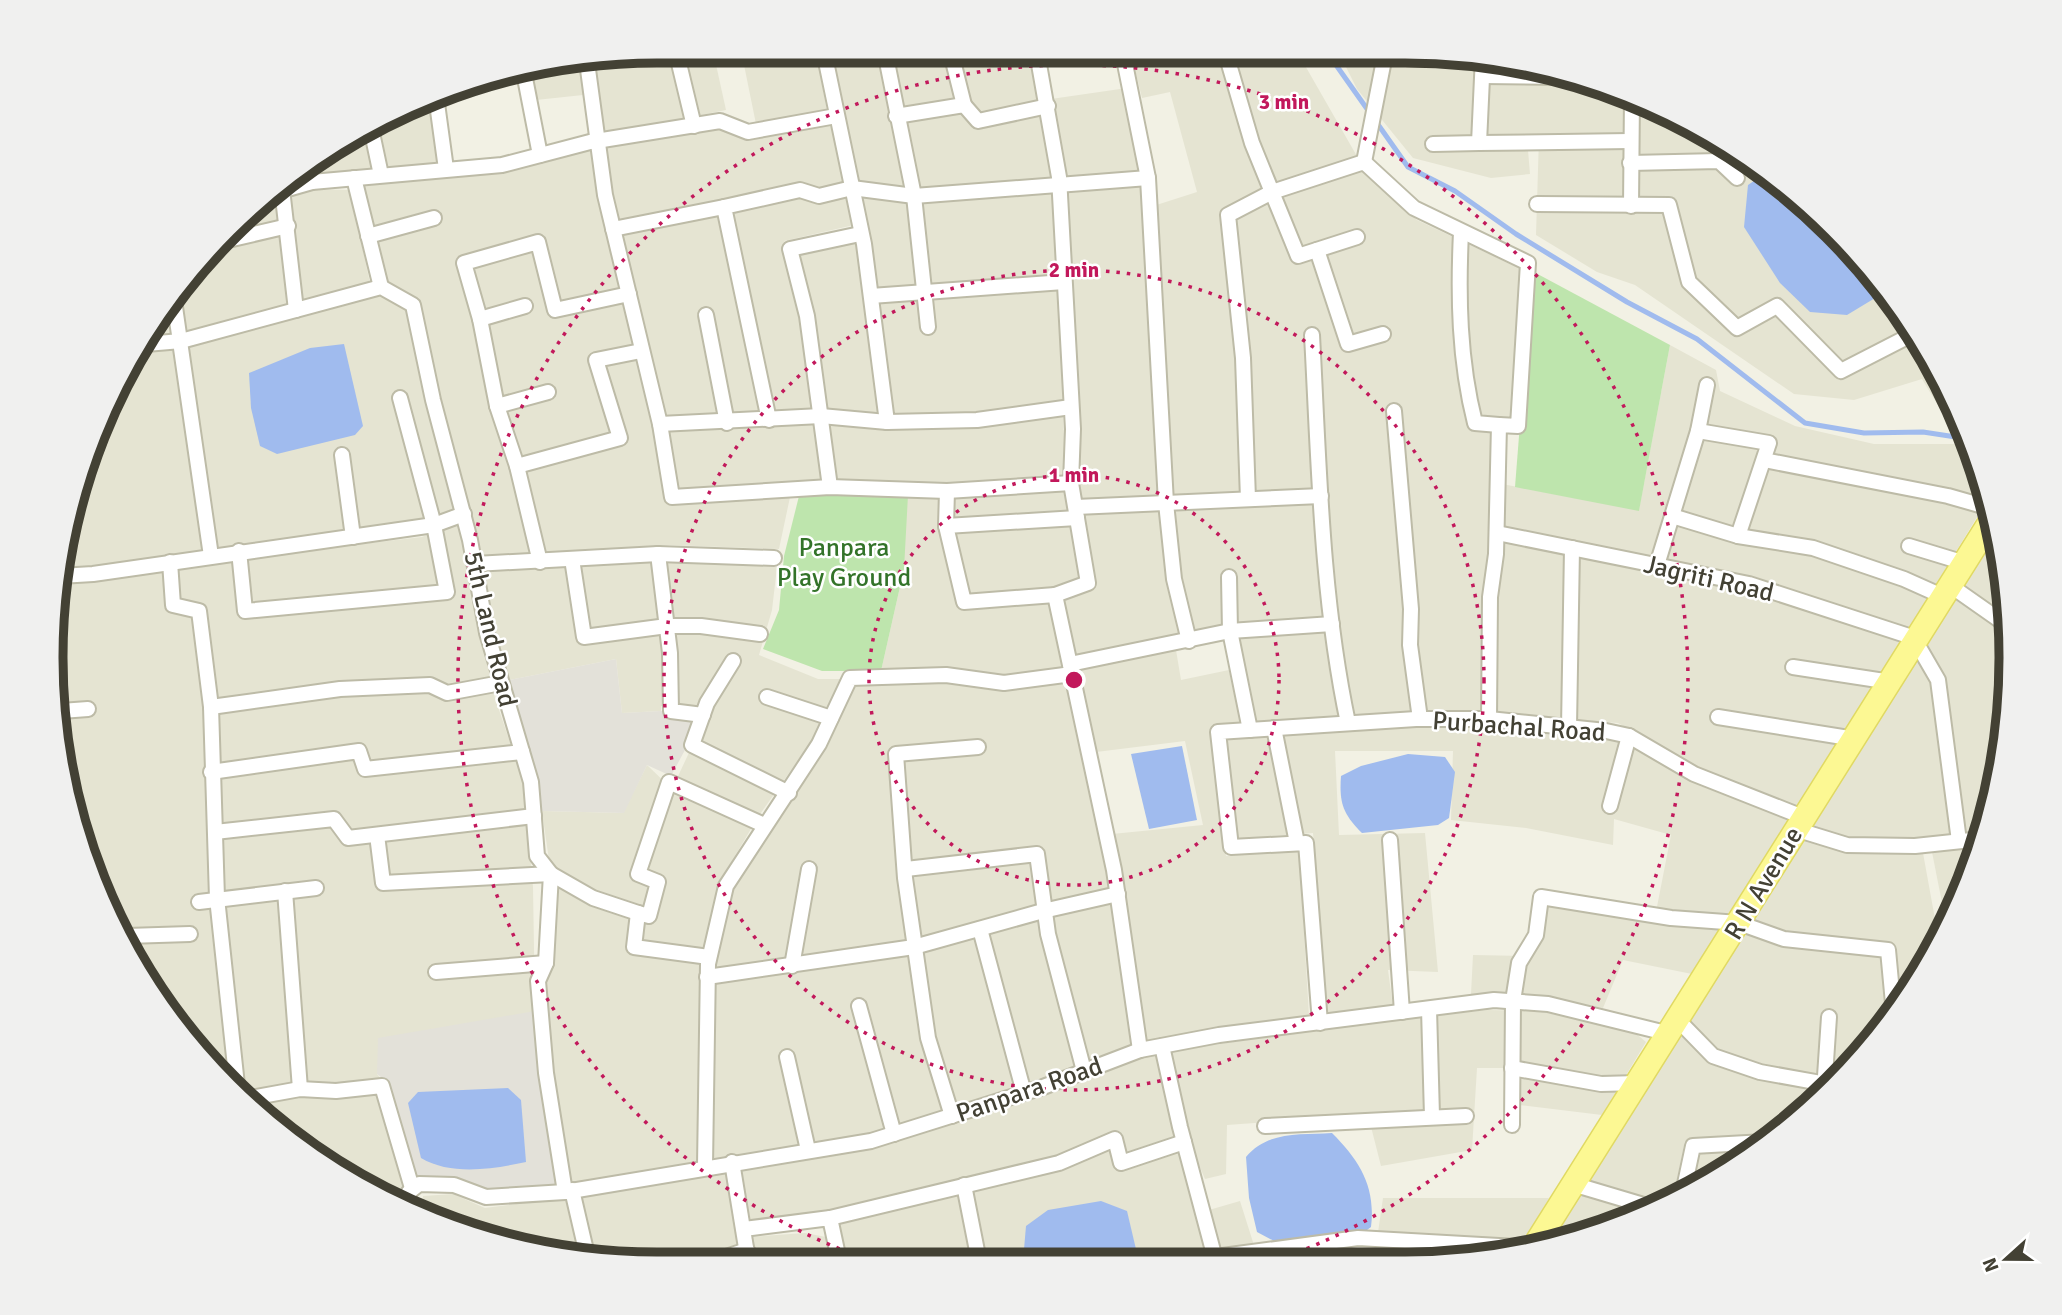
<svg xmlns="http://www.w3.org/2000/svg" width="2062" height="1315" font-family="Signika,sans-serif">
<rect width="100%" height="100%" fill="#f2f1e4"/>
<g fill="#e5e4d2">
<polygon points="658,51 713,51 726,110 598,136 592,62"/>
<polygon points="757,51 816,52 827,111 756,124 742,55"/>
<polygon points="829,52 1029,53 1053,193 1064,402 974,415 891,418"/>
<polygon points="1131,54 1299,55 1358,158 1262,190 1219,212 1237,361 1243,493 1082,502 1076,477 1078,408 1068,196 1051,99 1127,88 1147,208 1197,192 1170,92 1142,98"/>
<polygon points="1340,55 1479,56 1474,148 1528,150 1530,174 1491,178 1413,158 1357,89"/>
<polygon points="580,64 583,95 536,100 529,72"/>
<polygon points="1486,79 1600,87 1636,97 1774,176 1861,258 1930,354 1959,419 1945,417 1922,379 1854,400 1794,394 1635,285 1597,272 1536,235 1539,137 1482,140"/>
<polygon points="427,100 440,164 315,175 312,161 320,153"/>
<polygon points="831,121 854,225 784,241 805,327 821,483 793,483 779,549 669,545 482,559 445,424 419,304 384,281 360,182 719,125 749,139"/>
<polygon points="1363,169 1417,220 1521,269 1513,420 1493,422 1484,713 1254,723 1233,625 1073,657 1063,599 1093,588 1080,513 1252,504 1251,363 1232,218 1281,196"/>
<polygon points="302,170 307,189 350,190 370,283 184,337 176,288"/>
<polygon points="856,238 884,426 1063,414 1066,477 1080,577 1049,590 1062,668 1009,677 955,670 881,671 904,569 833,484 795,250"/>
<polygon points="372,292 408,310 455,511 423,523 214,551 185,345"/>
<polygon points="169,301 205,553 61,571 83,462"/>
<polygon points="1670,345 1716,370 1720,391 1795,426 1874,444 1959,444 1972,447 1979,463 1988,499 1798,811 1699,770 1618,723 1493,713 1493,600 1502,484 1639,510"/>
<polygon points="460,521 494,695 525,787 533,887 535,1011 377,1074 387,1086 394,1148 416,1178 411,1210 288,1139 153,995 72,815 52,618 59,584 178,565 422,537"/>
<polygon points="1994,525 2006,579 2010,698 1990,815 1983,834 1922,839 1854,840 1802,827"/>
<polygon points="666,559 777,567 772,610 759,655 818,679 842,679 809,745 758,817 719,883 699,974 698,1163 570,1184 553,1086 543,971 551,874 542,811 623,813 647,765 672,789 709,710 661,706 661,711 622,713 616,659 504,681 479,567"/>
<polygon points="1176,650 1181,680 1229,670 1240,722 1212,727 1226,856 1299,849 1309,1016 1146,1044 1112,834 1203,825 1185,741 1096,752 1078,669"/>
<polygon points="1065,682 1105,855 1132,1047 957,1109 936,1038 921,940 713,969 733,886 826,750 853,684 942,683 1001,691"/>
<polygon points="1482,725 1622,737 1701,786 1789,820 1692,974 1623,960 1603,1008 1539,995 1471,994 1473,955 1525,956 1542,942 1548,905 1654,922 1671,835 1614,819 1613,845 1526,828 1451,820 1453,751 1335,751 1339,835 1425,833 1438,972 1388,970 1393,1007 1326,1014 1313,833 1236,839 1223,739 1371,727"/>
<polygon points="1797,836 1845,851 1923,853 1939,941 1886,1027 1804,1114 1776,1134 1685,1141 1673,1198 1662,1202 1630,1200 1577,1180"/>
<polygon points="1980,843 1948,926 1947,928 1931,847"/>
<polygon points="912,954 922,1039 942,1113 866,1137 711,1160 713,981"/>
<polygon points="1488,1010 1538,1011 1633,1031 1646,1042 1602,1115 1519,1105 1515,1068 1477,1068 1472,1150 1381,1166 1368,1115 1227,1125 1226,1174 1205,1179 1187,1137 1169,1051 1398,1019"/>
<polygon points="1158,1055 1208,1262 844,1260 835,1219 750,1223 737,1167 893,1141 1139,1057"/>
<polygon points="1757,1147 1708,1183 1688,1191 1697,1151"/>
<polygon points="725,1168 736,1220 740,1260 579,1259 422,1216 423,1196 453,1194 485,1208 580,1196"/>
<polygon points="1573,1191 1625,1209 1641,1211 1562,1243 1538,1247"/>
<polygon points="1383,1198 1549,1198 1518,1251 1445,1263 1223,1262 1209,1210 1240,1201 1258,1258 1375,1253"/>
<polygon points="805,1233 826,1237 831,1260 752,1260 748,1237"/>
</g>
<g fill="#e3e1d9">
<polygon points="616,659 622,713 661,711 695,720 686,748 671,776 647,765 624,813 542,811 536,780 504,681"/>
<polygon points="535,1011 558,1185 487,1192 457,1178 416,1178 394,1148 390,1084 377,1074 378,1038"/>
</g>
<g fill="#bee5ad">
<polygon points="1532,271 1670,345 1639,511 1515,487"/>
<polygon points="800,492 908,495 904,569 881,671 822,671 763,649 779,610 784,556"/>
</g>
<g fill="#a0bbee">
<polygon points="1767,172 1861,258 1885,292 1847,315 1810,312 1780,283 1744,227 1748,185"/>
<polygon points="344,344 363,426 355,435 277,454 260,446 251,408 249,373 310,348"/>
<polygon points="1182,746 1197,820 1149,829 1131,754"/>
<path d="M1408,754l37,3 10,15 -6,46 -11,7 -76,8c-19,-19 -23,-30 -21,-57l20,-10z"/>
<path d="M508,1088l13,12 5,62c-32,7 -75,14 -105,-4l-13,-55 10,-11z"/>
<path d="M1332,1133c28,28 44,54 39,94l-8,6 -87,9 -19,-10 -8,-34 -3,-41c21,-26 54,-22 86,-24z"/>
<polygon points="1101,1201 1127,1211 1139,1262 1023,1261 1026,1226 1048,1210"/>
</g>
<g fill="none" stroke-linecap="round" stroke-linejoin="round">
<polyline stroke="#a0bbee" stroke-width="5" points="1329,55 1408,167 1455,191 1516,234 1627,302 1697,339 1805,423 1864,433 1923,432 1969,439"/>
<defs>
<g id="minor">
<polyline points="676,51 694,126"/>
<polyline points="824,52 864,244 887,422 977,420 1071,407"/>
<polyline points="885,52 914,196 928,327"/>
<polyline points="951,53 964,105"/>
<polyline points="1037,53 1059,177 1073,429 1071,483 1088,583 1055,595 1114,870 1140,1050"/>
<polyline points="1123,54 1148,178 1166,503 1174,579 1189,641"/>
<polyline points="1226,54 1252,143 1298,256 1357,237"/>
<polyline points="587,62 605,195 660,424 672,497 830,487 947,491 1071,483"/>
<polyline points="524,73 540,155"/>
<polyline points="1483,76 1563,77"/>
<polyline points="436,96 446,169"/>
<polyline points="896,116 964,105 978,121 1048,106"/>
<polyline points="371,128 381,175"/>
<polyline points="1479,143 1630,141"/>
<polyline points="1433,144 1479,143 1483,56"/>
<polyline points="1364,162 1385,55"/>
<polyline points="1630,163 1719,161 1737,178"/>
<polyline points="308,164 312,182"/>
<polyline points="354,178 381,287"/>
<polyline points="282,189 296,310"/>
<polyline points="284,190 312,182 502,165 590,142 720,121 748,132 836,116"/>
<polyline points="1537,204 1669,205 1689,282 1737,328 1777,306 1841,371 1915,333"/>
<polyline points="1631,206 1632,96"/>
<polyline points="613,229 724,207"/>
<path d="M1461,232c-3,64 -2,128 14,191l24,2"/>
<polyline points="368,236 434,218"/>
<polyline points="228,240 288,226"/>
<polyline points="1317,250 1348,344 1383,334"/>
<polyline points="173,293 211,556"/>
<polyline points="871,296 1064,282"/>
<polyline points="706,315 727,423"/>
<polyline points="480,319 525,306"/>
<path d="M1312,335c7,129 9,261 36,388"/>
<polyline points="146,344 181,341 381,287 413,305 433,400 470,540 487,633 531,782 537,856 551,874 546,963 538,981 546,1073 565,1192"/>
<polyline points="497,406 548,392"/>
<polyline points="1394,411 1411,609 1410,645 1420,719"/>
<polyline points="769,420 724,207 800,190 819,196 852,188 914,196 1148,178"/>
<polyline points="660,424 821,416 887,422"/>
<polyline points="1698,431 1769,443 1738,536"/>
<polyline points="342,455 353,537"/>
<polyline points="1764,460 1948,496 1990,508"/>
<polyline points="517,466 620,438 596,360 641,351"/>
<polyline points="830,487 807,316 790,249 860,234"/>
<polyline points="947,491 946,526 964,602 1055,595"/>
<polyline points="1248,499 1243,358 1228,215 1272,192 1364,162 1414,208 1528,263 1518,426 1499,425 1496,554 1490,597 1489,719"/>
<polyline points="1076,507 1321,496"/>
<polyline points="1672,516 1738,536 1813,548 1904,579 1942,596"/>
<polyline points="946,526 1077,518"/>
<polyline points="1497,533 1749,584 1918,639"/>
<polyline points="1909,546 1965,563"/>
<polyline points="239,551 245,611 447,592 434,525 400,398"/>
<polyline points="658,554 670,653 671,711 703,715"/>
<polyline points="572,559 584,637 667,626 701,626 760,634"/>
<polyline points="170,562 173,605 199,611 211,707 217,898 237,1085"/>
<polyline points="540,562 517,466 497,406 480,319 464,263 538,242 555,310 629,294"/>
<polyline points="475,564 658,554 774,558"/>
<polyline points="1657,565 1698,431 1707,385"/>
<polyline points="60,576 93,574 434,525 464,514"/>
<polyline points="1229,577 1230,631 1250,730"/>
<polyline points="1951,586 2008,626"/>
<polyline points="1916,642 1938,680 1959,841"/>
<polyline points="733,661 707,703 692,745 789,793"/>
<polyline points="1070,664 1230,631 1332,624"/>
<polyline points="1793,667 1891,682"/>
<polyline points="767,697 831,718"/>
<polyline points="211,707 340,689 430,685 447,693 501,683"/>
<polyline points="61,711 88,709"/>
<polyline points="1718,717 1855,739"/>
<polyline points="1569,727 1572,548"/>
<polyline points="1274,728 1297,843"/>
<polyline points="211,772 359,751 365,769 522,752"/>
<polyline points="1610,806 1629,736"/>
<polyline points="73,817 75,822"/>
<polyline points="1795,829 1847,845 1915,846 1981,839"/>
<polyline points="215,832 334,819 348,838 534,816"/>
<polyline points="377,835 383,883 551,874 593,898 638,913 634,947 709,957"/>
<polyline points="1390,840 1402,1012"/>
<polyline points="906,869 1037,854 1048,934 1084,1071"/>
<polyline points="285,891 300,1089"/>
<polyline points="199,902 316,888"/>
<polyline points="638,913 649,916 658,882 638,874 669,782 764,825"/>
<polyline points="980,929 1024,1093"/>
<polyline points="127,936 190,934"/>
<polyline points="792,966 809,869"/>
<polyline points="436,972 546,963"/>
<polyline points="707,977 914,947 1043,911 1118,894"/>
<polyline points="859,1006 894,1134"/>
<polyline points="1429,1009 1432,1116"/>
<polyline points="1678,1020 1713,1056 1760,1072 1832,1085"/>
<polyline points="1320,1023 1306,843 1231,847 1218,732 1416,719 1489,719 1606,731 1629,736 1694,774 1803,817"/>
<polyline points="1162,1046 1180,1127 1216,1262"/>
<polyline points="787,1057 808,1150"/>
<polyline points="1512,1068 1601,1084 1638,1083"/>
<polyline points="1824,1091 1829,1017"/>
<polyline points="250,1098 300,1089 336,1091 382,1086 412,1188"/>
<polyline points="952,1116 928,1038 905,878 896,754 978,747"/>
<polyline points="1512,1125 1513,1001 1519,963 1536,935 1541,897 1671,918 1739,923 1784,939 1888,950 1894,1014"/>
<polyline points="1265,1126 1466,1116"/>
<polyline points="732,1162 748,1260"/>
<polyline points="705,1166 708,964 726,886 819,744 850,678 946,675 1004,683 1072,674"/>
<polyline points="964,1185 979,1261"/>
<polyline points="1576,1185 1650,1207"/>
<polyline points="572,1190 588,1259"/>
<polyline points="1683,1193 1693,1146 1765,1142"/>
<polyline points="409,1209 409,1192 419,1184 454,1185 486,1197 565,1192 871,1141 1043,1087 1140,1050 1219,1035 1494,1000 1548,1004 1670,1034"/>
<polyline points="830,1218 1059,1163 1115,1139 1121,1163 1184,1142"/>
<polyline points="744,1229 830,1218 839,1260"/>
<polyline points="1215,1257 1358,1238 1533,1248"/>
<polyline points="717,1260 747,1250"/>
</g>
<polyline id="primary" points="1533,1248 1992,519"/>
</defs>
<use href="#minor" stroke="#bdbba7" stroke-width="18"/>
<use href="#primary" stroke="#e0d963" stroke-width="26"/>
<use href="#minor" stroke="#fff" stroke-width="14"/>
<use href="#primary" stroke="#fcf893" stroke-width="23"/>
</g>
<g fill="none" stroke="#c2185b" stroke-width="3.5" stroke-dasharray="3.5 7">
<circle cx="1074" cy="680" r="205"/>
<circle cx="1074" cy="680" r="410"/>
<path d="M869 1260A615 615 0 1 1 1274 1261"/>
</g>
<g text-anchor="middle" stroke-width="5" stroke-linejoin="round" paint-order="stroke">
<g font-size="26" fill="#337329" stroke="#fff">
<text x="844" y="556">Panpara<tspan x="844" dy="30">Play Ground</tspan></text>
</g>
<g font-size="26" fill="#434134" stroke="#fff">
<text transform="translate(1709 578) rotate(13)" y="9">Jagriti Road</text>
<text transform="translate(491 629) rotate(77)" y="9">5th Land Road</text>
<text transform="translate(1519 726) rotate(4)" y="9">Purbachal Road</text>
<text transform="translate(1763 883) rotate(-59)" y="9">R N Avenue</text>
<text transform="translate(1029 1089) rotate(-19)" y="9">Panpara Road</text>
</g>
</g>
<path d="M0 0H2062V1315H0ZM657 63H1405A594 594 0 0 1 1999 657V658A594 594 0 0 1 1405 1252H657A594 594 0 0 1 63 658V657A594 594 0 0 1 657 63Z" fill="#f0f0ef" fill-rule="evenodd"/>
<path fill="none" stroke="#434134" stroke-width="9" d="M657 63H1405A594 594 0 0 1 1999 657V658A594 594 0 0 1 1405 1252H657A594 594 0 0 1 63 658V657A594 594 0 0 1 657 63Z"/>
<circle cx="1074" cy="680" r="10" fill="#c2185b" stroke="#fff" stroke-width="3.5"/>
<g font-size="21" text-anchor="middle" font-weight="bold" fill="#c2185b" stroke="#fff" stroke-width="5" stroke-linejoin="round" paint-order="stroke">
<text x="1284" y="109">3 min</text>
<text x="1074" y="277">2 min</text>
<text x="1074" y="482">1 min</text>
</g>
<g transform="translate(2006 1259) rotate(249)" stroke="#ffffff" stroke-width="5" paint-order="stroke">
<path d="M0-5L12 26L0 18L-12 26Z" fill="#434134"/>
<text y="-10" font-size="19" font-weight="bold" text-anchor="middle" fill="#434134">N</text>
</g>
</svg>
